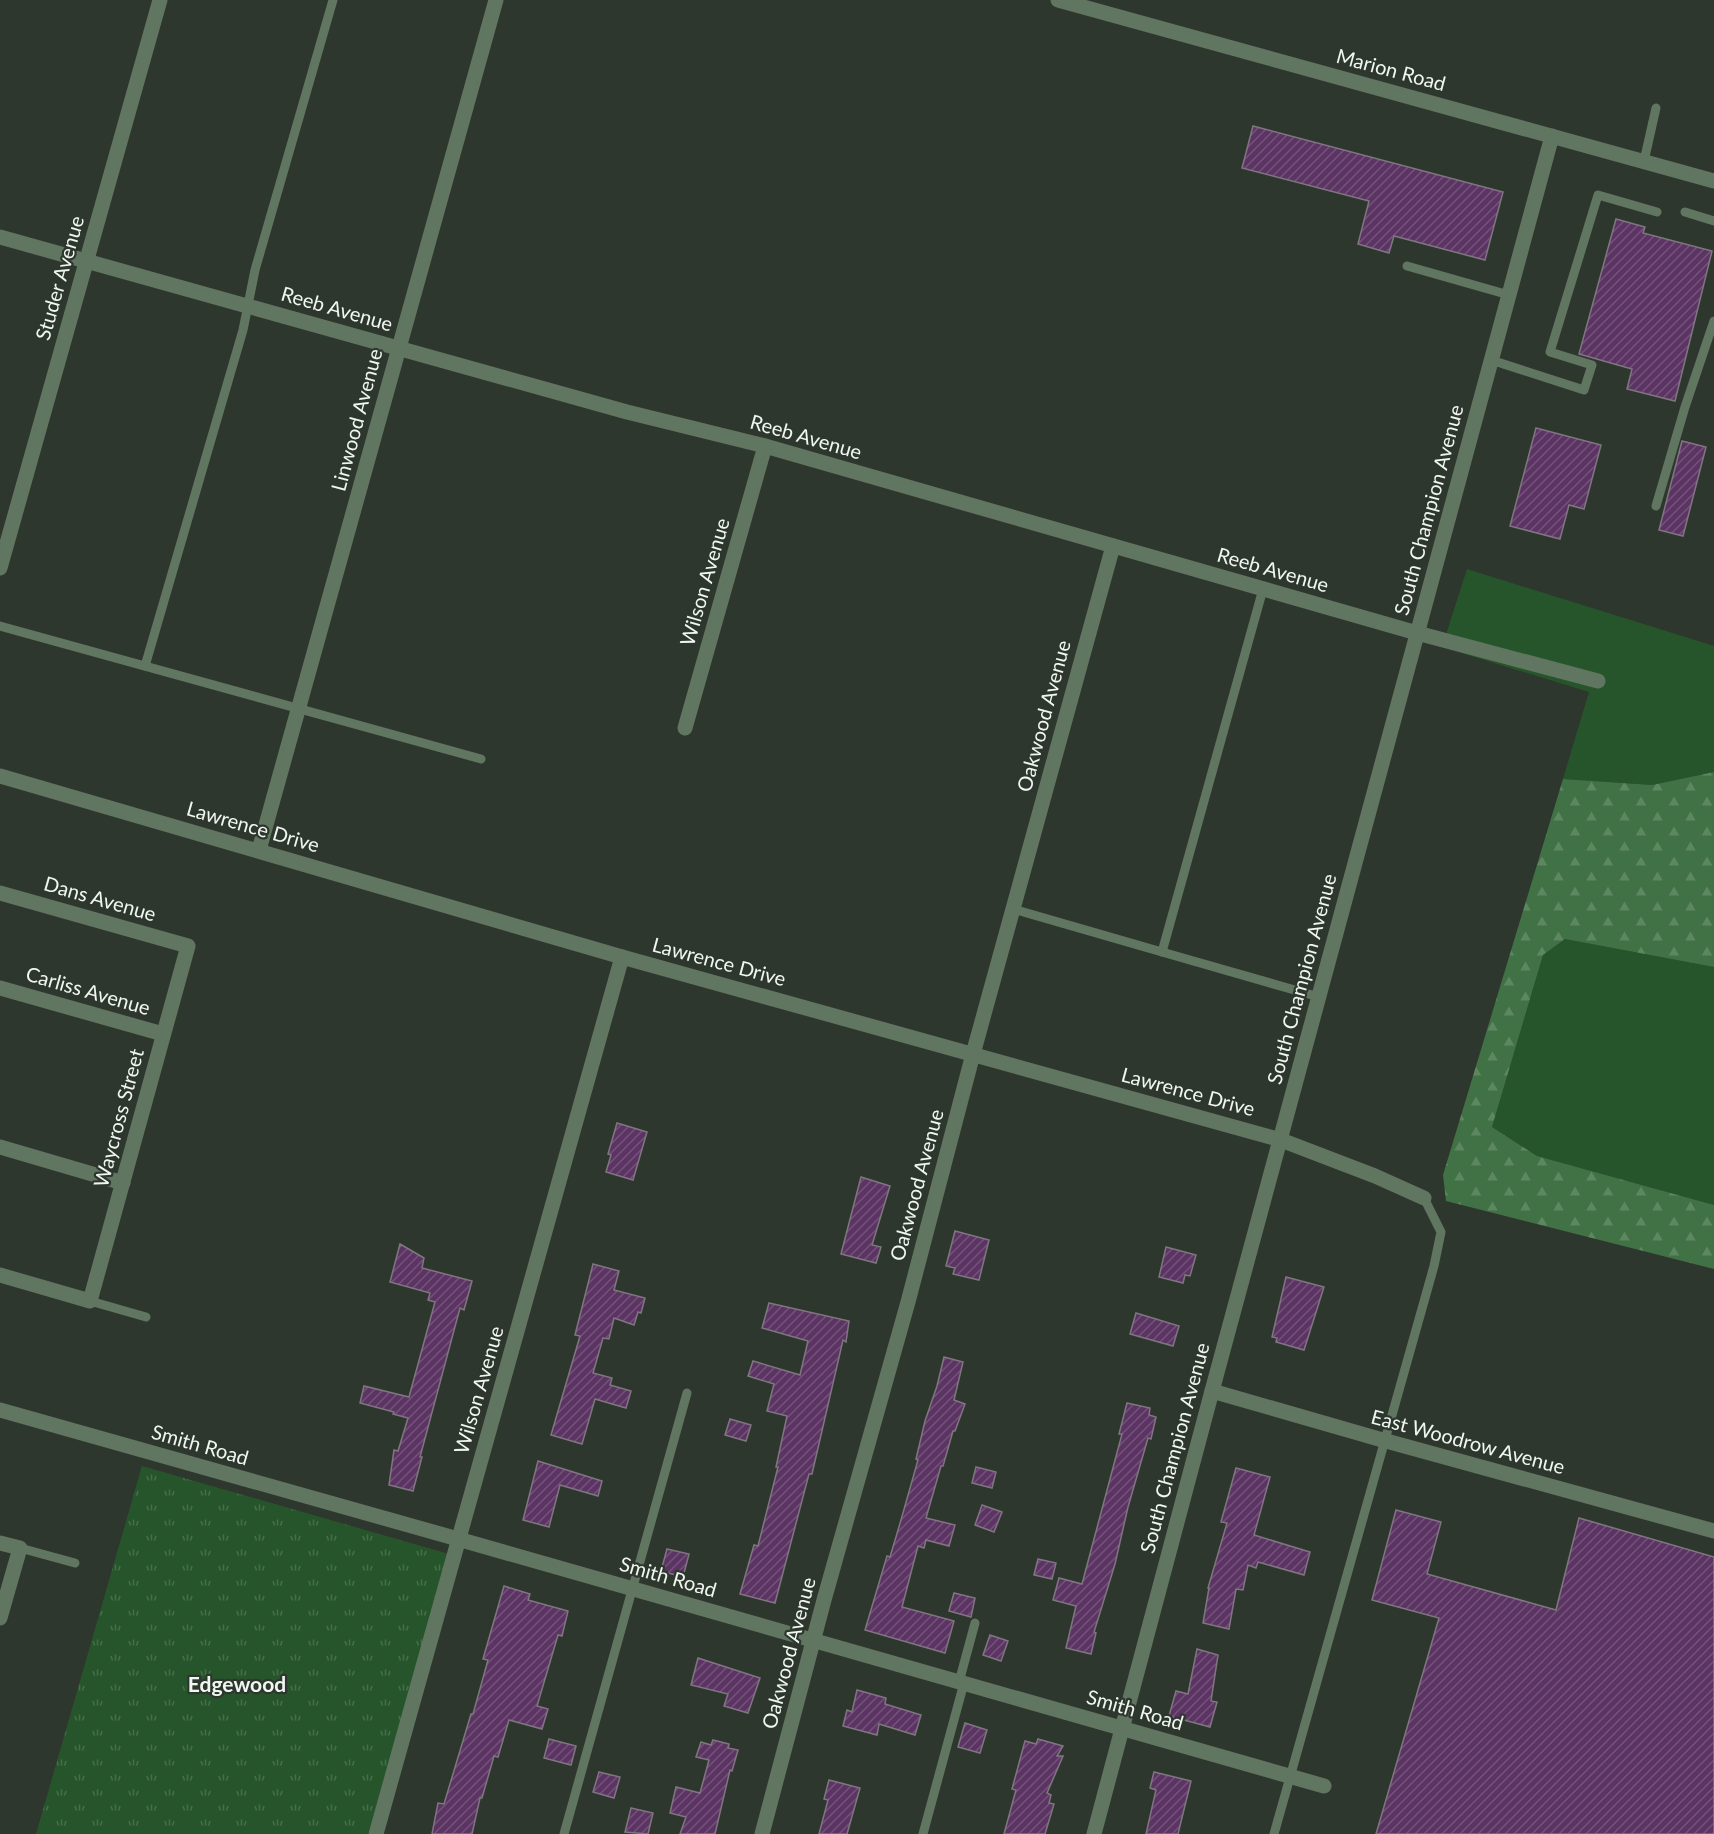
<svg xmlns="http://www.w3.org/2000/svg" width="1714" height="1834" font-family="Lato,sans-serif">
<defs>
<pattern id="forest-firs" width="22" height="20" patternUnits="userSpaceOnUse" patternTransform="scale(1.5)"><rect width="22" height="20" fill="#417245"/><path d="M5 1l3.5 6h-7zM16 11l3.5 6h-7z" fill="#5d8760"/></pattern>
<pattern id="park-tufts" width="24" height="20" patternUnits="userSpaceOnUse" patternTransform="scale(1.5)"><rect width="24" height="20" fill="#27552b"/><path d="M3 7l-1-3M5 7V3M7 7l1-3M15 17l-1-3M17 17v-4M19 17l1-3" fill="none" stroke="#476e4a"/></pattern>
<pattern id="building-hatch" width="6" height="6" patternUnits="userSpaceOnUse" patternTransform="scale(1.5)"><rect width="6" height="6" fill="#5b3463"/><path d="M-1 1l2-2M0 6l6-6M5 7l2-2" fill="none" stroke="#73527a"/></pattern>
</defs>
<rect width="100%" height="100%" fill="#2e372e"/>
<g fill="#27552b">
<polygon points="1467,569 1714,646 1714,772 1652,785 1563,779 1589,692 1442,647"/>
<polygon points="1565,939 1714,967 1714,1205 1537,1156 1492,1127 1543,955"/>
</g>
<polygon fill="url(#forest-firs)" points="1714,772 1714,967 1565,939 1543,955 1492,1127 1537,1156 1714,1205 1714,1269 1446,1201 1443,1175 1563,779 1652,785"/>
<polygon fill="url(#park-tufts)" points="142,1466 449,1554 368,1834 36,1834"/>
<g fill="url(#building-hatch)" stroke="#807682" stroke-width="1.5">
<polygon points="1253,126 1503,192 1485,260 1394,236 1389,253 1358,244 1369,201 1242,168"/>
<polygon points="1616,219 1645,227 1643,233 1712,251 1675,401 1627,389 1632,369 1579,354"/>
<polygon points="1536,428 1601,445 1584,509 1569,505 1560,539 1510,526"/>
<polygon points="1682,441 1706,447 1683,536 1659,530"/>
<polygon points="617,1123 647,1132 633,1180 606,1172 611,1155 608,1154"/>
<polygon points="861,1177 890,1186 872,1245 881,1247 876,1263 841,1254"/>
<polygon points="955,1231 989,1240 979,1280 953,1274 955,1268 946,1266"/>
<polygon points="400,1244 424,1258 422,1268 472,1281 464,1310 460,1308 420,1457 422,1457 413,1491 389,1485 394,1450 398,1451 408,1418 393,1414 394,1412 360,1403 364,1386 409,1397 435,1302 428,1300 430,1293 390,1282"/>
<polygon points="1166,1247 1196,1255 1190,1276 1185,1275 1183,1283 1159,1277"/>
<polygon points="593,1264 619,1271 614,1290 645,1298 641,1313 638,1312 634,1325 614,1318 609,1339 603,1338 593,1373 612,1378 610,1385 631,1391 626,1408 595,1399 582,1444 551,1435 580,1336 575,1335"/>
<polygon points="1286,1277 1324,1287 1304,1350 1276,1342 1277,1338 1272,1337"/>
<polygon points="769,1303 849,1321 846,1342 843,1340 812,1474 809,1474 775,1603 740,1594 754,1545 758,1546 778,1467 776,1467 787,1416 767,1411 774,1384 748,1376 753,1361 800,1375 808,1341 762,1328"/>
<polygon points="1136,1313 1179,1326 1173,1346 1130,1334"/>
<polygon points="944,1357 963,1362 954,1400 965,1404 955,1431 953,1431 943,1466 941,1466 926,1518 955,1525 949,1546 926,1540 924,1548 918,1546 902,1607 954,1621 945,1653 865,1630 887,1556 890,1557 901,1520 918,1460 916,1459 925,1421 937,1386"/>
<polygon points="1127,1403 1150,1408 1149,1415 1156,1417 1151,1439 1148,1438 1128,1507 1115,1564 1094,1632 1096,1633 1091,1654 1066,1648 1076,1606 1053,1600 1059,1578 1082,1584 1122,1434 1119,1434"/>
<polygon points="730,1419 751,1425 746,1441 725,1435"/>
<polygon points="538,1461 602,1481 598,1496 560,1485 549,1527 523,1520"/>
<polygon points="976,1467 996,1472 992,1488 972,1483"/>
<polygon points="1236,1468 1270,1477 1254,1535 1310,1552 1304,1575 1258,1562 1256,1568 1248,1565 1243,1590 1236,1589 1229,1629 1203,1623 1209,1588 1208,1588 1227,1523 1221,1522"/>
<polygon points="982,1505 1002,1512 994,1532 975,1525"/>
<polygon points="1396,1510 1441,1522 1427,1574 1556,1610 1579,1518 1714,1557 1714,1834 1376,1834 1439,1618 1372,1600"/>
<polygon points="667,1549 689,1554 683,1577 661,1571"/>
<polygon points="1038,1559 1056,1563 1052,1579 1034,1575"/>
<polygon points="504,1586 530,1594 528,1600 568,1611 562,1636 558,1635 537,1706 548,1709 542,1729 509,1720 498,1757 494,1756 482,1798 480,1798 472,1834 432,1834 438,1803 444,1804 471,1714 473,1714 488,1660 483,1659"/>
<polygon points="954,1593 975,1598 971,1617 949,1611"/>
<polygon points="990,1635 1008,1641 1001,1661 983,1655"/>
<polygon points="1197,1649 1218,1655 1211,1701 1217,1702 1210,1727 1169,1716 1176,1691 1188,1694"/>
<polygon points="698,1658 760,1678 748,1713 724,1706 728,1694 691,1685"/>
<polygon points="857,1690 886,1698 885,1704 921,1715 915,1735 879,1724 877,1735 843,1726 847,1710 852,1712"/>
<polygon points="965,1723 987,1730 980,1753 958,1747"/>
<polygon points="549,1739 576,1746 571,1765 544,1758"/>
<polygon points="1038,1739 1063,1746 1057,1756 1063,1756 1047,1793 1051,1795 1049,1803 1054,1804 1045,1834 1004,1834 1016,1790 1012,1789 1025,1741 1036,1744"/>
<polygon points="713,1740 729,1744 728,1748 738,1750 732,1771 730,1770 715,1834 680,1834 686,1817 670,1813 676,1787 700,1793 709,1760 696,1757 701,1742 711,1745"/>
<polygon points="599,1772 620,1777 614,1798 593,1792"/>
<polygon points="1154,1772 1191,1781 1178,1834 1146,1834 1156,1790 1150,1788"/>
<polygon points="829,1780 860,1788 847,1834 819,1834 828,1800 824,1799"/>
<polygon points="631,1808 653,1813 648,1834 625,1832"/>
</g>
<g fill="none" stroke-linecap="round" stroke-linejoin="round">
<g stroke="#617661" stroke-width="9">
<polyline points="1644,161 1656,108"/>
<polyline points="1685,212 1714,221"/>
<polyline points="1407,266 1509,295"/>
<polyline points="1491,360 1584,390 1592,365 1550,352 1598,195 1657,212"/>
<polyline points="1656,506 1685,407 1714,321"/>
<polyline points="0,626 481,759"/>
<polyline points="145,666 243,330 255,270 333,0"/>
<polyline points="1013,909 1162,952 1263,589"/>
<polyline points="1162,952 1319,997"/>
<polyline points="90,1301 146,1317"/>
<polyline points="20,1548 75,1563"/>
<polyline points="959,1682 975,1623"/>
<polyline points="564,1834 687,1393"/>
<polyline points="923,1834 964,1683"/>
<polyline points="1274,1834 1434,1266 1441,1232 1424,1198"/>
</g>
<g stroke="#617661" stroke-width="15">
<polyline points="0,237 627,412 765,446 1417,633 1598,681"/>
<polyline points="0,568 160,0"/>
<polyline points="685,728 765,446"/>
<polyline points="0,776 622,957 1281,1140 1375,1176 1424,1198"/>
<polyline points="259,850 496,0"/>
<polyline points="0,893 188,946 90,1301 0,1275"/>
<polyline points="0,988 163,1034"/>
<polyline points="0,1147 123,1183"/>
<polyline points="1212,1391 1379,1439 1714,1531"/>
<polyline points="0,1410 458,1539 1324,1786"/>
<polyline points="0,1543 20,1548 0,1618"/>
<polyline points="376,1834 622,957"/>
<polyline points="762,1834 824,1600 908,1302 973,1054 1113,546"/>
<polyline points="1094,1834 1212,1391 1552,136"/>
</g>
<polyline stroke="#617661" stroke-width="15" points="1058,0 1714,181"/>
</g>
<g text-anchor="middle" stroke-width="4.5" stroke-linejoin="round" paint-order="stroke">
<g font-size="20" fill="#f0f6f0" stroke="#2e372e">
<text transform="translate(1391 70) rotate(15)" y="7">Marion Road</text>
<text transform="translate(60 278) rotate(-74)" y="7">Studer Avenue</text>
<text transform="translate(337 309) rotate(16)" y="7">Reeb Avenue</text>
<text transform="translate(357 420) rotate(-75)" y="7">Linwood Avenue</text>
<text transform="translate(806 437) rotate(16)" y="7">Reeb Avenue</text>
<text transform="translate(1429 510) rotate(-75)" y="7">South Champion Avenue</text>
<text transform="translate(1273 570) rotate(16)" y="7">Reeb Avenue</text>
<text transform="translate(705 582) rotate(-74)" y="7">Wilson Avenue</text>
<text transform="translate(1044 716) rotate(-75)" y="7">Oakwood Avenue</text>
<text transform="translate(253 827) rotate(16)" y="7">Lawrence Drive</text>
<text transform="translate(100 899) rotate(16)" y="7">Dans Avenue</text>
<text transform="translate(719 962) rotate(15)" y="7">Lawrence Drive</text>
<text transform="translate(1302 979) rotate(-75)" y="7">South Champion Avenue</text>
<text transform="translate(88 991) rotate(16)" y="7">Carliss Avenue</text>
<text transform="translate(1188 1092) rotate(15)" y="7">Lawrence Drive</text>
<text transform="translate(119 1118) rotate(-75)" y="7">Waycross Street</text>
<text transform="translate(917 1185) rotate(-75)" y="7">Oakwood Avenue</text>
<text transform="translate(479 1390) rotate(-74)" y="7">Wilson Avenue</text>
<text transform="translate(1468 1442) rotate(15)" y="7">East Woodrow Avenue</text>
<text transform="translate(200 1445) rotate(16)" y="7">Smith Road</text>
<text transform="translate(1175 1448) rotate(-75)" y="7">South Champion Avenue</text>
<text transform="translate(668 1577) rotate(16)" y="7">Smith Road</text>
<text transform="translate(789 1653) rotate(-75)" y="7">Oakwood Avenue</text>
<text transform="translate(1135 1710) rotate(16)" y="7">Smith Road</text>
</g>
<g font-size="21" font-weight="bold" fill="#f0f6f0" stroke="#2e372e">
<text x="237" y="1692">Edgewood</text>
</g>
</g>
</svg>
